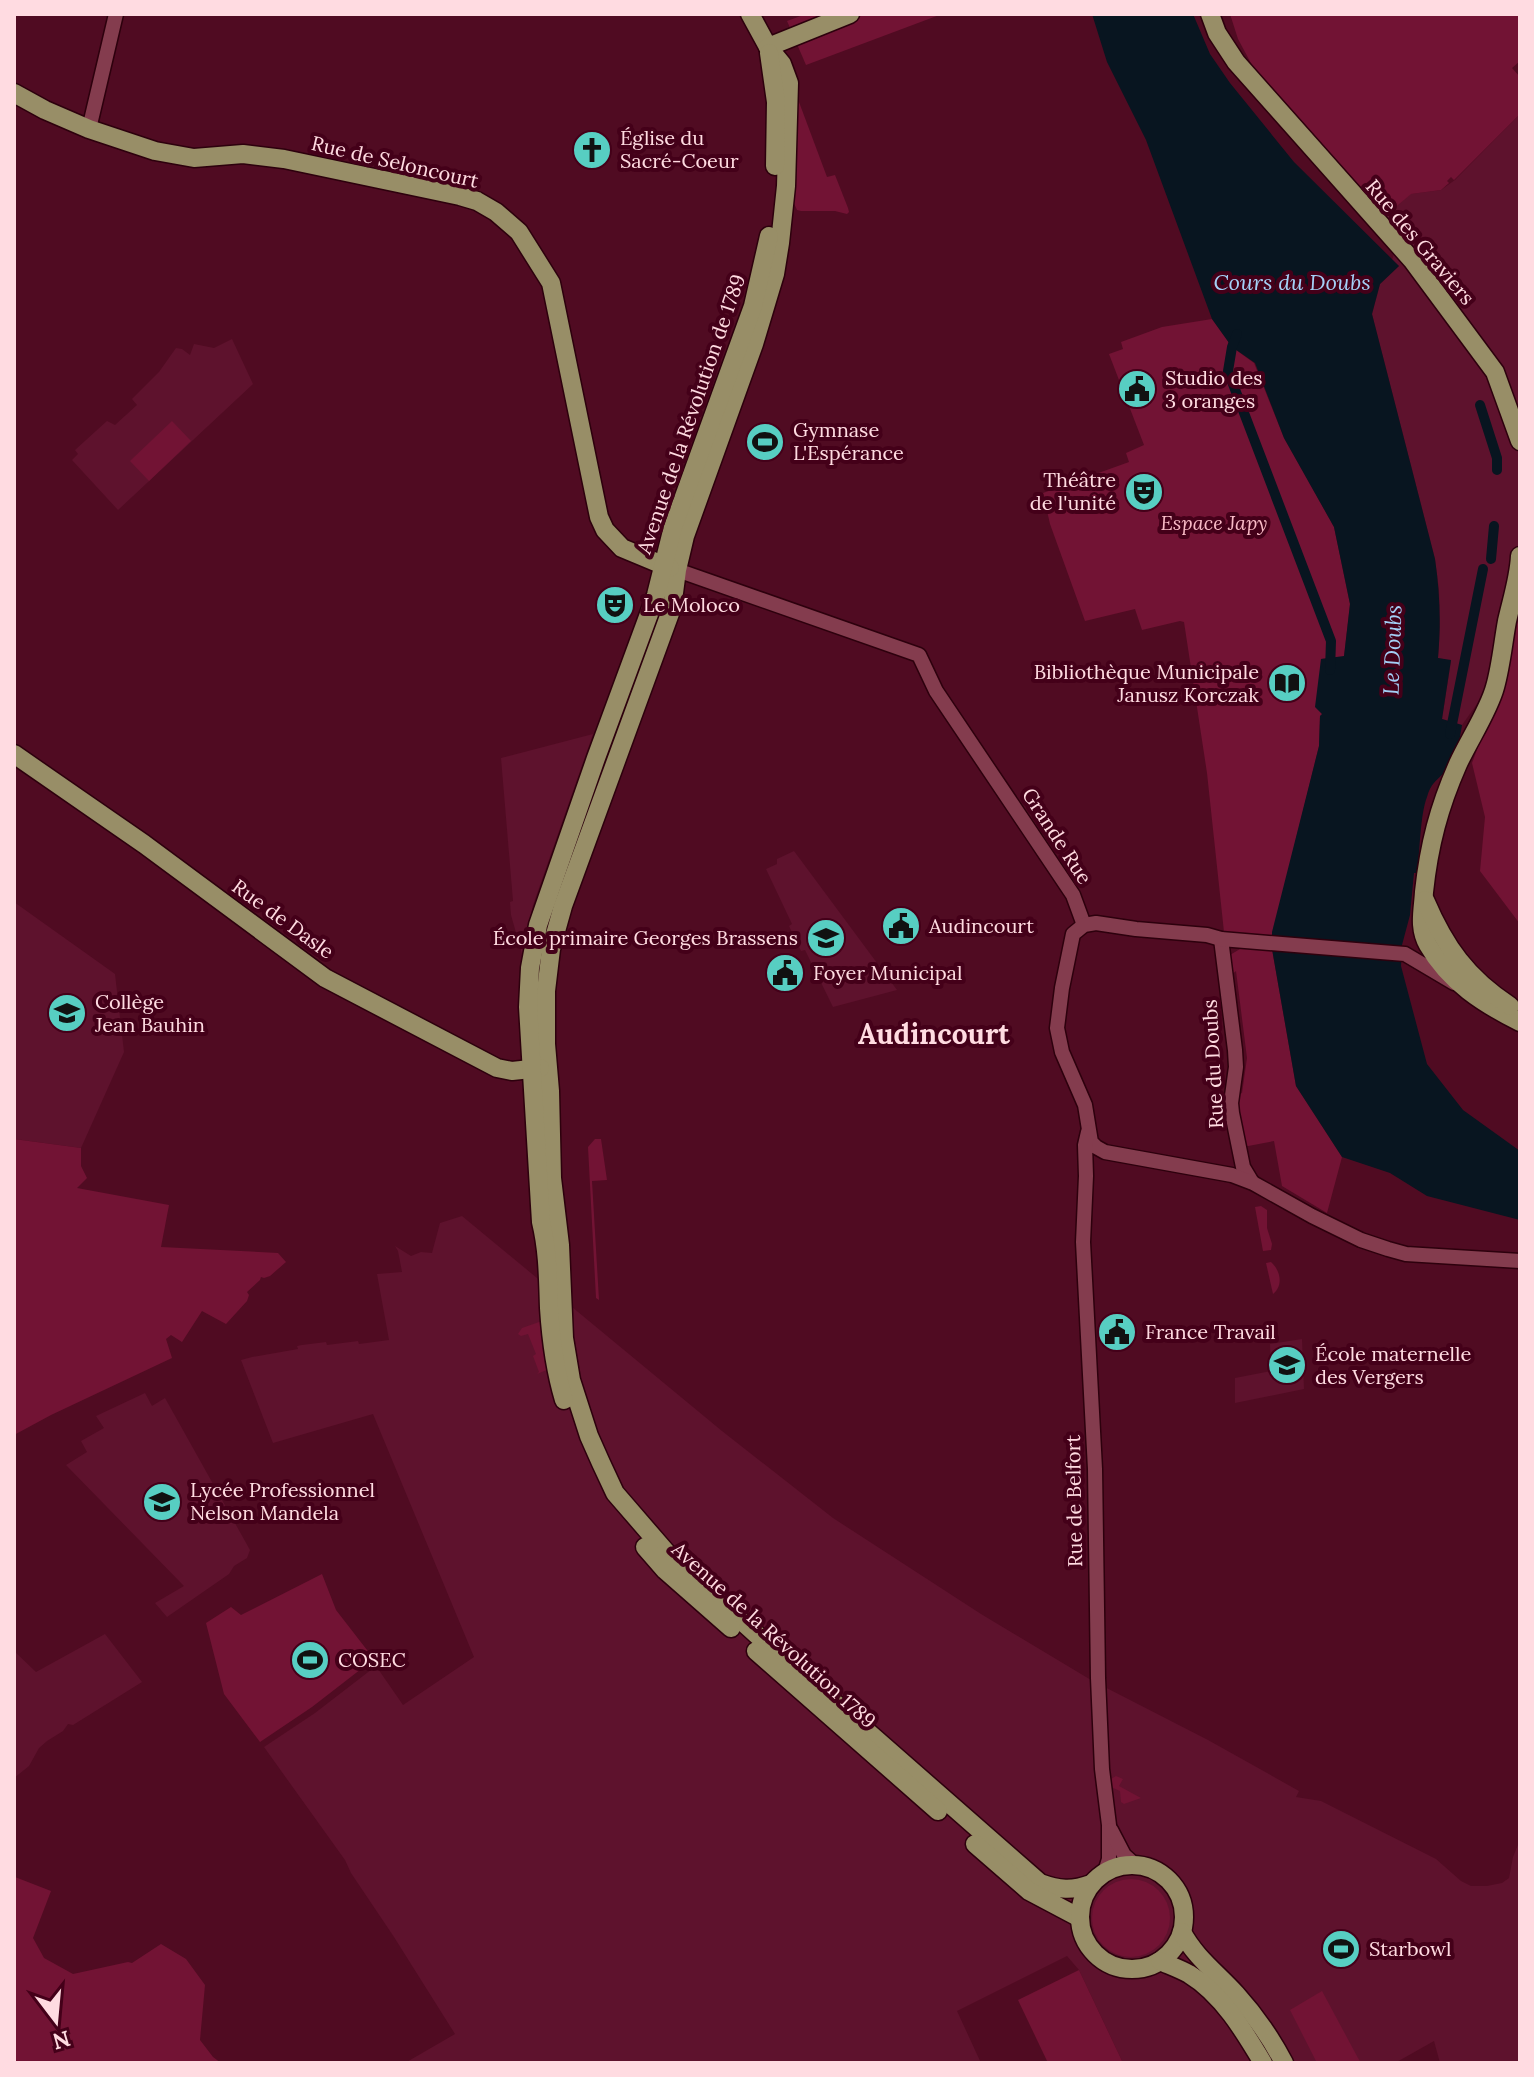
<svg xmlns="http://www.w3.org/2000/svg" width="1534" height="2077" font-family="Lora,serif">
<rect width="100%" height="100%" fill="#500b22"/>
<g fill="#5e122d">
<polygon points="1520,114 1520,609 1504,617 1491,684 1462,725 1442,719 1451,661 1438,658 1440,626 1439,590 1435,559 1372,314 1380,284 1399,266 1392,260 1395,251 1374,209 1397,206 1410,194 1441,190 1455,180"/>
<polygon points="232,339 253,384 118,510 72,460 78,454 75,450 107,421 115,425 137,405 132,399 159,372 176,348 182,349 190,355 194,344 214,348"/>
<polygon points="593,734 533,905 522,954 511,915 510,902 513,901 501,758"/>
<polygon points="794,851 897,990 833,1007 805,950 801,951 789,926 792,924 766,869 777,864 777,859"/>
<polygon points="14,902 115,974 124,1052 81,1148 14,1139"/>
<polygon points="462,1216 722,1431 833,1518 981,1614 1091,1680 1208,1740 1299,1791 1296,1797 1321,1801 1436,1859 1461,1881 1471,1886 1487,1886 1502,1883 1509,1878 1513,1857 1520,1840 1520,2063 1440,2063 1434,2041 1395,2063 1123,2063 1079,1970 1067,1956 957,2011 981,2063 405,2063 455,2034 394,1937 351,1873 345,1860 264,1747 315,1713 376,1666 403,1705 474,1657 373,1414 273,1443 241,1360 252,1357 298,1349 297,1346 302,1345 326,1342 327,1345 358,1341 359,1344 389,1340 377,1274 402,1272 398,1251 395,1246 411,1256 421,1252 432,1253 440,1223"/>
<polygon points="1302,1339 1304,1389 1235,1403 1235,1378 1271,1371 1270,1344"/>
<polygon points="145,1393 152,1406 165,1398 250,1550 247,1558 234,1566 229,1574 167,1617 155,1603 184,1586 66,1465 87,1452 81,1441 104,1428 96,1416"/>
<polygon points="105,1634 142,1682 73,1725 68,1724 63,1731 47,1741 39,1748 29,1766 14,1778 14,1651 36,1672"/>
</g>
<g fill="#721334">
<polygon points="806,14 942,14 806,65 787,21"/>
<polygon points="1230,14 1520,14 1520,61 1512,68 1520,77 1520,114 1454,180 1451,177 1447,181 1449,183 1441,190 1411,194 1397,206 1374,209 1260,80 1238,39"/>
<polygon points="796,94 827,177 835,175 848,208 849,212 847,214 835,211 801,211 797,210 792,199"/>
<polygon points="1212,319 1232,347 1254,363 1284,438 1334,527 1350,604 1344,657 1321,659 1320,711 1323,715 1320,716 1319,746 1272,937 1224,932 1207,773 1184,622 1180,621 1142,630 1135,609 1085,621 1050,524 1043,493 1129,462 1126,453 1144,445 1109,354 1123,349 1121,342 1162,327"/>
<polygon points="172,421 191,441 149,481 130,461"/>
<polygon points="1520,612 1520,924 1480,871 1485,817 1472,763 1501,686"/>
<polygon points="1253,947 1272,949 1296,1086 1342,1157 1327,1213 1282,1186 1274,1141 1243,1147 1234,1097 1242,1093 1247,1058 1236,971 1229,977 1230,955 1240,949"/>
<polygon points="14,1139 81,1148 81,1166 87,1178 77,1188 169,1205 161,1247 278,1253 286,1262 270,1276 264,1278 261,1277 260,1280 247,1292 249,1295 247,1301 226,1324 202,1311 182,1342 171,1335 166,1339 172,1358 51,1415 14,1435"/>
<polygon points="595,1139 601,1139 607,1180 592,1181 599,1300 596,1298 588,1147"/>
<polygon points="1261,1206 1267,1210 1267,1228 1272,1244 1271,1250 1263,1251 1255,1207"/>
<path d="M1271,1262c9,8 13,23 2,32l-7,-31z"/>
<polygon points="542,1321 549,1369 537,1374 539,1372 533,1356 536,1354 528,1334 521,1336 518,1334 522,1328"/>
<polygon points="322,1574 336,1610 374,1659 312,1707 260,1742 224,1694 206,1623 231,1607 241,1615"/>
<polygon points="1116,1776 1123,1779 1119,1786 1141,1798 1124,1804 1121,1802 1120,1791 1111,1787 1111,1779"/>
<polygon points="15,1877 51,1891 33,1938 44,1958 73,1974 128,1962 132,1963 161,1944 186,1959 205,1985 200,2040 213,2057 221,2063 14,2063"/>
<circle cx="1131" cy="1918" r="39"/>
<polygon points="1079,1970 1123,2063 1048,2063 1018,2000"/>
<polygon points="1322,1991 1358,2058 1361,2063 1317,2063 1290,2010"/>
</g>
<path fill="#081520" d="M1092,14h101l17,40 20,29 64,79 105,104 -19,18 -8,30 63,245c5,34 6,65 3,99l13,2 -9,59 20,6c-2,13 -6,38 -17,47 -9,9 -14,11 -18,25 -7,18 -7,55 -10,76h-3l-4,42 -8,30 -1,21 26,98 36,46 57,41v69l-93,-24 -37,-23 -48,-16 -46,-71 -24,-137v-17l47,-186 1,-30 2,-2 -7,-7 6,-48 23,-3 6,-52 -16,-77 -50,-89 -29,-75 -23,-16 -20,-28 -66,-179 -39,-78z"/>
<g fill="none" stroke-linecap="round" stroke-linejoin="round">
<g stroke="#081520" stroke-width="10">
<polyline points="1237,334 1232,347 1228,371 1331,641 1330,670"/>
<polyline points="1480,405 1497,458 1497,470"/>
<polyline points="1491,559 1494,526"/>
<polyline points="1450,734 1483,569"/>
</g>
<defs>
<g id="minor">
<polyline points="89,129 116,14"/>
<polyline points="677,570 919,655 936,691 1073,895 1084,925"/>
<polyline points="1221,939 1235,1050 1236,1067 1231,1103 1232,1113 1243,1167 1252,1182"/>
<polyline points="1454,983 1405,954 1221,939 1207,935 1136,929 1096,923 1084,925 1073,934 1062,988 1057,1028 1062,1052 1085,1105 1091,1142 1096,1147 1105,1152 1232,1175 1253,1183 1312,1216 1361,1240 1388,1249 1406,1254 1520,1261"/>
<polyline points="1088,1132 1085,1145 1086,1176 1083,1242 1095,1469 1098,1678 1102,1769 1109,1825 1109,1859 1105,1872"/>
<polyline points="1111,1830 1124,1855 1135,1865"/>
</g>
<g id="major">
<path d="M750,14l18,33 14,17 7,19 -3,103 -6,57 -5,31 -21,70 -69,192 -8,34 -5,38 -109,298 -12,43 -5,42v53l4,47 2,87 8,67 4,93 7,42 18,56 12,27 14,30 51,59 90,82 284,249c19,7 32,8 51,1"/>
<polyline points="1210,14 1217,33 1236,62 1412,260 1495,372 1520,441"/>
<polyline points="768,47 850,14"/>
<polyline points="769,53 776,102 775,166"/>
<polyline points="14,93 45,110 89,129 155,151 194,158 243,154 284,159 460,196 477,201 496,212 519,232 551,283 599,517 605,530 622,548 670,568"/>
<path d="M1520,556c-1,22 -8,43 -13,65 -4,22 -6,45 -12,66 -6,23 -26,53 -37,77 -19,43 -29,81 -34,128 -1,19 -6,35 4,53 21,37 56,59 92,77"/>
<polyline points="14,754 144,844 325,978 497,1068 512,1071 540,1068"/>
<path d="M1425,900c20,47 42,78 85,106"/>
<path d="M564,1400c-9,-30 -13,-61 -15,-92 -1,-29 -1,-57 -8,-86l-13,-215 2,-39 8,-43 58,-167 60,-163 17,-68 80,-221 16,-70"/>
<polyline points="645,1547 665,1570 731,1628"/>
<polyline points="756,1651 938,1811"/>
<polyline points="975,1844 1029,1891 1080,1918"/>
<circle cx="1132" cy="1917" r="52"/>
<path d="M1182,1932c13,25 35,41 54,62 19,21 35,44 48,69"/>
<path d="M1160,1961c9,4 20,8 29,13 33,20 55,57 74,89"/>
</g>
</defs>
<use href="#minor" stroke="#2d000d" stroke-width="17"/>
<use href="#major" stroke="#2d000d" stroke-width="21"/>
<use href="#minor" stroke="#843c4e" stroke-width="14"/>
<use href="#major" stroke="#988e67" stroke-width="18"/>
</g>
<defs>
<symbol id="church-disc" viewBox="-11 -11 22 22"><circle r="9.5" fill="#57cec2" stroke="#440019"/><path d="M-1.2-6h2.4v3.5h3.3v2.4h-3.3V6h-2.4V-.1h-3.3v-2.4h3.3Z" fill="#111"/></symbol>
<symbol id="civic-disc" viewBox="-11 -11 22 22"><circle r="9.5" fill="#57cec2" stroke="#440019"/><path d="M-.6-6.5H3V-4.5H.6V-3L4-1V1h2V6H-6V1h2V-1L-.6-3ZM-1.2 2.5V6h2.4V2.5Z" fill="#111"/></symbol>
<symbol id="stadium-disc" viewBox="-11 -11 22 22"><circle r="9.5" fill="#57cec2" stroke="#440019"/><path d="M0-5a6.5 5 0 1 0 0 10a6.5 5 0 1 0 0-10ZM-3.5-1.8h7v3.6h-7Z" fill="#111"/></symbol>
<symbol id="theatre-disc" viewBox="-11 -11 22 22"><circle r="9.5" fill="#57cec2" stroke="#440019"/><path d="M-5-5.5Q0-4 5-5.5V0Q5 5 0 6Q-5 5-5 0ZM-3.3-2.5H-1v1.5H-3.3ZM1-2.5H3.3v1.5H1ZM-2.8 1Q0 5.5 2.8 1Z" fill="#111"/></symbol>
<symbol id="library-disc" viewBox="-11 -11 22 22"><circle r="9.5" fill="#57cec2" stroke="#440019"/><path d="M-6-4Q-3-5.5-.7-3.5V5Q-3 3-6 4ZM6-4Q3-5.5 .7-3.5V5Q3 3 6 4Z" fill="#111"/></symbol>
<symbol id="school-disc" viewBox="-11 -11 22 22"><circle r="9.5" fill="#57cec2" stroke="#440019"/><path d="M0-5L7-2L0 1L-7-2ZM-4 1L0 2.5L4 1V4Q0 6-4 4Z" fill="#111"/></symbol>
</defs>
<g fill-rule="evenodd">
<use href="#church-disc" x="570" y="128" width="44" height="44"/>
<use href="#civic-disc" x="1115" y="367" width="44" height="44"/>
<use href="#stadium-disc" x="743" y="420" width="44" height="44"/>
<use href="#theatre-disc" x="1122" y="470" width="44" height="44"/>
<use href="#theatre-disc" x="593" y="583" width="44" height="44"/>
<use href="#library-disc" x="1265" y="661" width="44" height="44"/>
<use href="#civic-disc" x="879" y="904" width="44" height="44"/>
<use href="#school-disc" x="804" y="916" width="44" height="44"/>
<use href="#civic-disc" x="763" y="951" width="44" height="44"/>
<use href="#school-disc" x="45" y="991" width="44" height="44"/>
<use href="#civic-disc" x="1095" y="1310" width="44" height="44"/>
<use href="#school-disc" x="1265" y="1343" width="44" height="44"/>
<use href="#school-disc" x="140" y="1480" width="44" height="44"/>
<use href="#stadium-disc" x="288" y="1638" width="44" height="44"/>
<use href="#stadium-disc" x="1319" y="1927" width="44" height="44"/>
</g>
<g text-anchor="middle" stroke-width="8" stroke-linejoin="round" paint-order="stroke">
<g font-size="20" fill="#ffdbe1" stroke="#440019" text-anchor="start">
<text x="620" y="145">Église du<tspan x="620" dy="23">Sacré-Coeur</tspan></text>
<text x="1165" y="385">Studio des<tspan x="1165" dy="23">3 oranges</tspan></text>
<text x="793" y="437">Gymnase<tspan x="793" dy="23">L'Espérance</tspan></text>
<text x="1116" y="487" text-anchor="end">Théâtre<tspan x="1116" dy="23">de l'unité</tspan></text>
<text x="643" y="612">Le Moloco</text>
<text x="1259" y="679" text-anchor="end">Bibliothèque Municipale<tspan x="1259" dy="23">Janusz Korczak</tspan></text>
<text x="929" y="933">Audincourt</text>
<text x="798" y="945" text-anchor="end">École primaire Georges Brassens</text>
<text x="813" y="980">Foyer Municipal</text>
<text x="95" y="1009">Collège<tspan x="95" dy="23">Jean Bauhin</tspan></text>
<text x="1145" y="1339">France Travail</text>
<text x="1315" y="1361">École maternelle<tspan x="1315" dy="23">des Vergers</tspan></text>
<text x="190" y="1497">Lycée Professionnel<tspan x="190" dy="23">Nelson Mandela</tspan></text>
<text x="338" y="1667">COSEC</text>
<text x="1369" y="1956">Starbowl</text>
</g>
<g font-size="20" fill="#ffdbe1" stroke="#440019">
<text transform="translate(395 162) rotate(13)" y="7">Rue de Seloncourt</text>
<text transform="translate(1420 242) rotate(50)" y="7">Rue des Graviers</text>
<text transform="translate(691 414) rotate(-71)" y="7">Avenue de la Révolution de 1789</text>
<text transform="translate(1057 836) rotate(57)" y="7">Grande Rue</text>
<text transform="translate(283 919) rotate(36)" y="7">Rue de Dasle</text>
<text transform="translate(1213 1064) rotate(-93)" y="7">Rue du Doubs</text>
<text transform="translate(1074 1501) rotate(-91)" y="7">Rue de Belfort</text>
<text transform="translate(774 1635) rotate(42)" y="7">Avenue de la Révolution 1789</text>
</g>
<g font-size="20" font-style="italic" fill="#f9bbc7" stroke="#440019">
<text x="1214" y="530">Espace Japy</text>
</g>
<g font-size="22" font-style="italic" fill="#a4d0f7" stroke="#440019">
<text x="1292" y="290">Cours du Doubs</text>
<text transform="translate(1392 650) rotate(-88)" y="8">Le Doubs</text>
</g>
<g font-size="28" font-weight="bold" fill="#ffdbe1" stroke="#440019">
<text x="934" y="1044">Audincourt</text>
</g>
</g>
<rect width="1534" height="2077" fill="none" stroke="#ffdbe1" stroke-width="32"/>
<g transform="translate(56 2021) rotate(164)" stroke="#440019" stroke-width="6" paint-order="stroke">
<path d="M0-6L14 30L0 20L-14 30Z" fill="#ffdbe1"/>
<text y="-12" font-size="22" font-weight="bold" text-anchor="middle" fill="#ffdbe1">N</text>
</g>
</svg>
